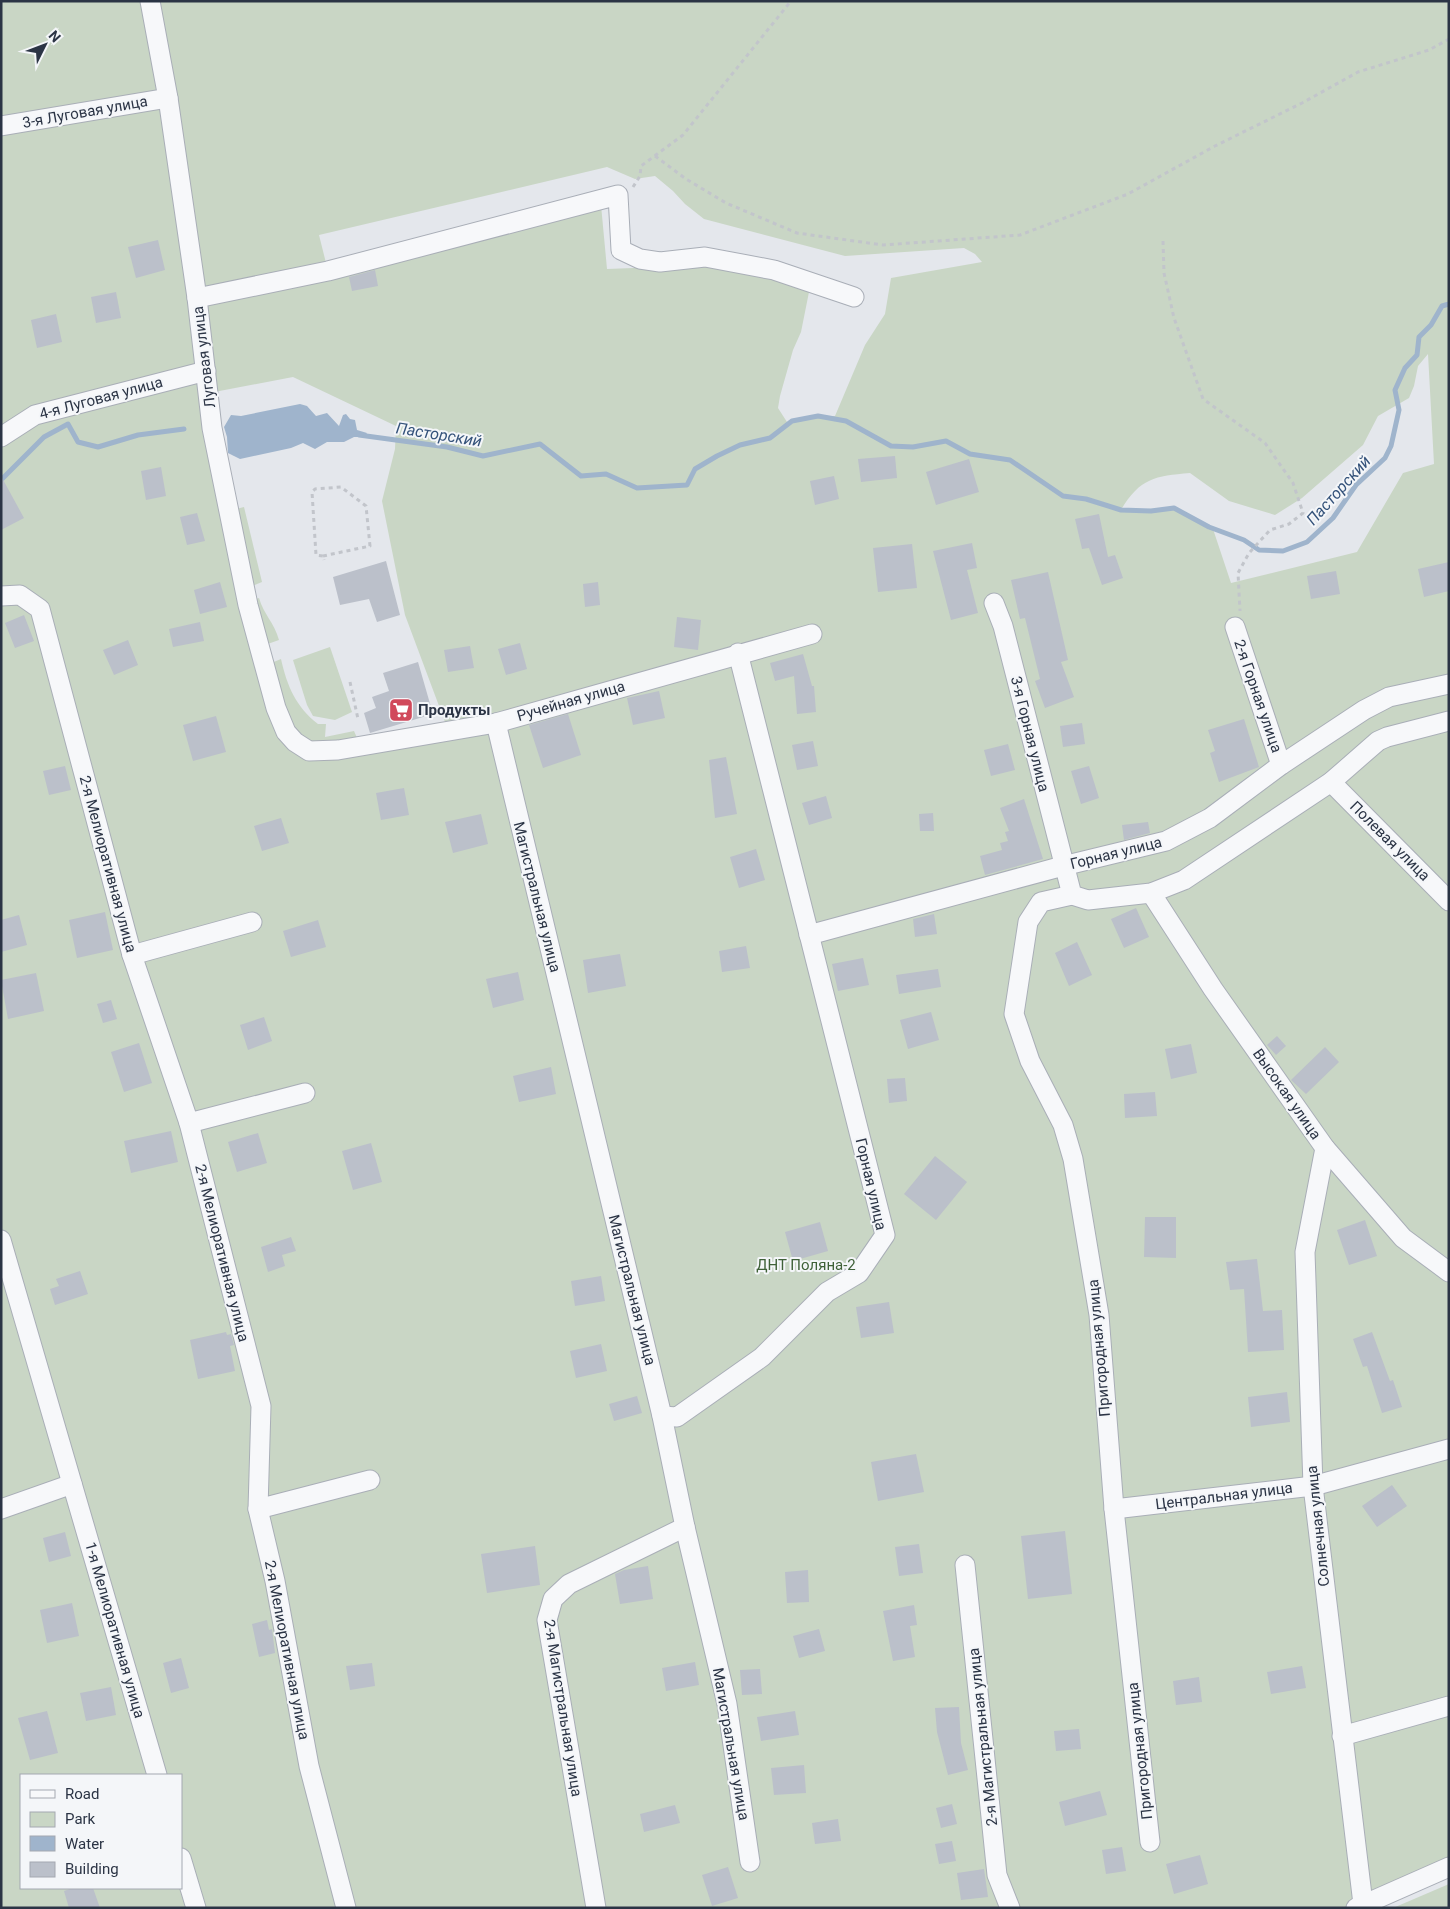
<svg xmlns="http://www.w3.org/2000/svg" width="1450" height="1909" font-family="Roboto,sans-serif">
<rect width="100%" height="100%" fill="#e4e7ec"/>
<g fill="#c9d6c5" fill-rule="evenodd">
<path d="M1,1h1448v1866l-91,41h-1357zM607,167l28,12 20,-3 18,15 12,13 19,15 141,37 119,-8 11,6 7,8 -91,16 -6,36 -20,31 -30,71h-17l-31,6 -9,-14 2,-12 13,-46 8,-18 9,-45 -98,-22 -105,4 -6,-64 -273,66 -9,-36zM1428,354l6,110 -31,9 -46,79 -126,31 -18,-54 -39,-21 -53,2c19,-32 34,-34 69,-37l39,28 46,14 27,-17 61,-53 15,-29 31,-18 5,-12 4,-20zM293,377l103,49 -1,23 -13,52 23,114 43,115 -87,17 -7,-16 -29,6 1,-13h-8c-22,-17 -31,-38 -37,-65l-17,7 -5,-19 20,-7c-5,-18 -15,-25 -20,-42l-13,4 -3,-12 19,-8 -18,-75 -16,4 -19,-118zM21,1775h160v113h-160z"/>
<polygon points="330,647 352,712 335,720 313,716 307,705 293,660"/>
<polygon points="1449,1884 1449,1908 1393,1908"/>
</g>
<polygon fill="#9fb4cc" points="300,404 307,406 316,416 327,413 339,426 343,415 346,414 350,419 355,420 357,430 367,433 364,437 354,437 344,442 327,442 315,449 303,443 291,448 240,459 228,453 227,437 224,427 231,415 241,416"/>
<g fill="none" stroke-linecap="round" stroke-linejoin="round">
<g stroke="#9fb4cc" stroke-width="5">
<polyline points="359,435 447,447 483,456 540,444 581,476 606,474 637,488 687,485 695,469 717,456 740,445 770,438 792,421 818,416 846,421 891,446 913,447 946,441 970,454 1010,460 1063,496 1086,499 1121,510 1151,511 1174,508 1209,527 1244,540 1259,550 1283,551 1307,542 1333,518 1356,485 1385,458 1391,446 1399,410 1395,390 1405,368 1417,355 1419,337 1431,325 1442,306 1449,304"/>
<polyline points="1,480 44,437 68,424 78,442 98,447 138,435 184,429"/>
</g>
</g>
<g fill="#bbc0ca">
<polygon points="158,240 165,270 136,278 128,247"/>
<polygon points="375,270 378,286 352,291 349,277"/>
<polygon points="116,292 121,318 96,323 91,297"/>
<polygon points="56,314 62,342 37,348 31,320"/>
<polygon points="895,456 897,478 861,482 858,459"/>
<polygon points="969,459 979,492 936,505 926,472"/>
<polygon points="161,467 166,496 146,500 141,471"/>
<polygon points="1,476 24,518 1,530"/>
<polygon points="834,476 839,499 815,505 810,481"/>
<polygon points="197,513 205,541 187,545 180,517"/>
<polygon points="1099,514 1108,557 1115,555 1123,578 1102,585 1089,548 1082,549 1075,519"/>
<polygon points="972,543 977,568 967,570 978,613 951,620 933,551"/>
<polygon points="912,544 917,588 878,592 873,548"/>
<polygon points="386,561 400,615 377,622 369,599 340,605 333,577"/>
<polygon points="1449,562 1449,591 1424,597 1418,569"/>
<polygon points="1336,571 1340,594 1311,599 1307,576"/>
<polygon points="1048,572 1068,660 1061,662 1074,697 1045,708 1035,681 1040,679 1025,618 1020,619 1011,580"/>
<polygon points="220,582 227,607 200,614 194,590"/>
<polygon points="598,582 600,605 585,607 583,584"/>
<polygon points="24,615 34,641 15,648 5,623"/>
<polygon points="677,617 701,620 698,650 674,647"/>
<polygon points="200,622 204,641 173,647 169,629"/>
<polygon points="128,640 138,665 114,675 103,650"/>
<polygon points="520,643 527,669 506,675 498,649"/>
<polygon points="470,646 474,668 448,672 444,650"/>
<polygon points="803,654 812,686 814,686 816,712 797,714 794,676 775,681 770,663"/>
<polygon points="418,662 433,714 370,733 364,713 376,708 372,697 389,691 383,673"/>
<polygon points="659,691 665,718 633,725 627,698"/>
<polygon points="568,714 581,755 543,768 529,725"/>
<polygon points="216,716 226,752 193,761 183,725"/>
<polygon points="1244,719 1259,767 1219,782 1210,753 1215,751 1208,730"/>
<polygon points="1082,723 1085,744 1063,747 1060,726"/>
<polygon points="813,741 818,766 797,770 792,745"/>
<polygon points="1008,744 1015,770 991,776 984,750"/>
<polygon points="726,757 737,814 715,818 709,760"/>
<polygon points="65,766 71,790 49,795 43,771"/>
<polygon points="1089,766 1099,798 1081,804 1071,771"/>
<polygon points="404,788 409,815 381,820 376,793"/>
<polygon points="826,796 832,818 809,825 802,803"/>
<polygon points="1024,799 1043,859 985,875 980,856 1002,850 1000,843 1008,841 1005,832 1009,831 1000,808"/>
<polygon points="933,813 934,831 920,831 919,814"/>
<polygon points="481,814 488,844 453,853 445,822"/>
<polygon points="281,818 289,843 262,851 254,826"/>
<polygon points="1148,822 1150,833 1124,840 1122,825"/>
<polygon points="756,849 765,880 739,888 730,857"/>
<polygon points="1136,908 1149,937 1124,948 1111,919"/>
<polygon points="105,912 113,950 77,958 69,920"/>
<polygon points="934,914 937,934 915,937 913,919"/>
<polygon points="19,915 27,945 1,952 1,920"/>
<polygon points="318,920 326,947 291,957 283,931"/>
<polygon points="1077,942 1092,975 1069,986 1055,953"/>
<polygon points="746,946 750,968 722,972 719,951"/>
<polygon points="620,954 626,986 588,993 583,960"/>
<polygon points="863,958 869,985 838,991 832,964"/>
<polygon points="938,969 941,987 899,994 896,975"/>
<polygon points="518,972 524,1000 493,1008 486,979"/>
<polygon points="36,973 44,1011 8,1019 1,980"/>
<polygon points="111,1000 117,1019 103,1023 97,1004"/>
<polygon points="931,1012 939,1040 908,1049 900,1020"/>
<polygon points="264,1017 272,1041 248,1050 240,1025"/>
<polygon points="1277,1036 1286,1046 1276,1055 1267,1045"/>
<polygon points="139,1043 152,1083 124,1092 111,1052"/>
<polygon points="1191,1044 1197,1073 1171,1079 1165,1049"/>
<polygon points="1325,1047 1339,1062 1306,1094 1291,1080"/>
<polygon points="551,1067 556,1094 519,1102 513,1076"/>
<polygon points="905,1078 907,1101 889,1103 887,1079"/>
<polygon points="1155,1092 1157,1116 1125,1118 1124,1094"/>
<polygon points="171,1131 178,1162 131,1173 124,1141"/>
<polygon points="258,1133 267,1163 237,1172 228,1142"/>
<polygon points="371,1143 382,1182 353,1190 342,1151"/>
<polygon points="935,1156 967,1182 936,1220 904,1194"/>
<polygon points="1145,1217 1176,1217 1176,1258 1144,1257"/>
<polygon points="1365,1220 1377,1256 1349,1265 1337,1230"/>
<polygon points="820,1222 828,1251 793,1261 785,1232"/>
<polygon points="291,1237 296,1251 282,1255 285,1266 268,1272 261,1247"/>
<polygon points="1257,1259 1263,1311 1282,1310 1284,1350 1248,1352 1244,1289 1230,1290 1226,1262"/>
<polygon points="80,1271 88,1294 55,1305 50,1289 59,1286 56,1279"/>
<polygon points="601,1276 605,1301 575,1306 571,1281"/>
<polygon points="889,1302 894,1333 861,1338 856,1307"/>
<polygon points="226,1332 227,1335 231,1334 234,1345 230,1346 235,1371 198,1379 190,1340"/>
<polygon points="1372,1332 1390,1381 1393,1380 1402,1407 1382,1413 1367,1366 1363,1367 1353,1339"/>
<polygon points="601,1344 607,1371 576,1378 570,1351"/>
<polygon points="1287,1392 1290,1422 1251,1427 1248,1397"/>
<polygon points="637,1396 642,1413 614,1421 609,1404"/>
<polygon points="916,1454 924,1492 878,1501 871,1462"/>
<polygon points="1392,1485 1407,1506 1377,1527 1362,1506"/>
<polygon points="1065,1531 1072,1594 1028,1599 1021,1536"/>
<polygon points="65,1532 71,1556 49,1562 43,1538"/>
<polygon points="919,1544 923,1573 899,1576 895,1547"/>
<polygon points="535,1546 540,1585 487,1593 481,1554"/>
<polygon points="648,1566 653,1599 620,1604 615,1574 624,1570"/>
<polygon points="808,1570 809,1602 787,1603 785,1572"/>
<polygon points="72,1603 79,1636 47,1643 40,1610"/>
<polygon points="914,1605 917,1625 910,1626 915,1657 893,1661 883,1611"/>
<polygon points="267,1620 269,1630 272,1629 275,1653 259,1657 252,1624"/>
<polygon points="819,1629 825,1651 799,1658 793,1636"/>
<polygon points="181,1658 189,1688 171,1693 163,1663"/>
<polygon points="695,1662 699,1685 666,1691 662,1668"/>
<polygon points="372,1663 375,1686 350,1690 346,1666"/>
<polygon points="1302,1666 1306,1688 1271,1694 1267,1672"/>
<polygon points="760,1669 762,1694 742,1695 740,1670"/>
<polygon points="1199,1677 1202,1702 1176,1705 1173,1681"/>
<polygon points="111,1687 116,1715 86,1721 80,1693"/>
<polygon points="959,1707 961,1743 968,1770 948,1775 937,1732 935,1708"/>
<polygon points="47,1711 58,1753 30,1760 18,1718"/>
<polygon points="795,1711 799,1735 761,1741 757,1717"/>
<polygon points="1079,1729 1081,1749 1056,1751 1054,1731"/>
<polygon points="804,1765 806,1793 774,1795 771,1768"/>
<polygon points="1100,1791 1107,1815 1065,1826 1059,1802"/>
<polygon points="952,1804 957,1824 941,1828 936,1808"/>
<polygon points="675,1805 680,1823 644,1832 640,1814"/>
<polygon points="838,1819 841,1841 815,1844 812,1823"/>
<polygon points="952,1841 956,1861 939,1864 935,1844"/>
<polygon points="1122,1847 1126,1871 1106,1874 1102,1850"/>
<polygon points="1200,1855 1208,1884 1174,1894 1166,1864"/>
<polygon points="728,1867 738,1898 712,1906 702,1875"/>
<polygon points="984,1869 988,1897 961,1900 957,1873"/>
<polygon points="73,1888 93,1888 100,1908 69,1908 64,1891"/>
</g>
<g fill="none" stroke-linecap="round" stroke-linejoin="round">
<defs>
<g id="minor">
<polyline points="150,1 168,98 197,298 212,428 248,605 276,708 286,732 295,742 309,751 338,750 496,723 812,634"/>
<polyline points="1,126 168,98"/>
<polyline points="197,298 328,271 618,195 621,250 640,259 660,262 705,257 774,270 854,297"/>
<polyline points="1,437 35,415 206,371"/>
<polyline points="1,596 20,595 40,609 132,955 189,1123 261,1406 258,1509 275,1581 309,1766 346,1908"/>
<polyline points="994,603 1003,626 1072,895 1088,900 1151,893 1184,880 1331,782 1378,741 1387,737 1449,721"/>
<polyline points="1235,627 1281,765"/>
<polyline points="496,723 662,1416 685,1527 727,1704 750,1862"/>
<polyline points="1331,782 1449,901"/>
<polyline points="1151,893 1213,989 1325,1148 1403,1238 1449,1272"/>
<polyline points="1072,895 1041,902 1028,922 1014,1014 1030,1061 1063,1125 1073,1159 1099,1315 1114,1509 1150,1842"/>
<polyline points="809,935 1063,866 1166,841 1210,818 1281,765 1364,710 1389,697 1449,684"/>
<polyline points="132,955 252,922"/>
<polyline points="189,1123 305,1093"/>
<polyline points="1325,1148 1305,1252 1313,1486 1363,1904"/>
<polyline points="1,1240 157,1775"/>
<polyline points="662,1416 677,1417 762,1357 827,1292 859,1273 885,1235 738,653"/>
<polyline points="1,1509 72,1484"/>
<polyline points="258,1509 370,1480"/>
<polyline points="1114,1509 1313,1486 1449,1449"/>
<polyline points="965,1565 997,1875 1010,1908"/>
<polyline points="1342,1736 1449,1706"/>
<polyline points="181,1858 196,1908"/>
<polyline points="596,1908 547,1620 553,1599 569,1584 685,1527"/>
<polyline points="1356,1908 1449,1867"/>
</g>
</defs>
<use href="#minor" stroke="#a9aeb7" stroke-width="21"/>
<g stroke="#c2c5cb" stroke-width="3" stroke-dasharray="4 4" stroke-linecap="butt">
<polyline points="655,156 686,179 726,203 797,233 883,245 1020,235 1128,194 1215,146 1302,103 1358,72 1429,50 1449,39"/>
<polyline points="633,187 640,176 641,166 683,135 791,1"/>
<polyline points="1163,241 1164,273 1174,318 1203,399 1265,443 1293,483 1303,513 1289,524 1270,530 1249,553 1238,573 1240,611"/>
<polyline points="323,556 370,546 366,506 341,487 315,489 312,492 316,555 323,556 324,560"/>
<polyline points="350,682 358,719"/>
</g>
<use href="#minor" stroke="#f7f8fa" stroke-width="19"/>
</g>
<defs>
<symbol id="supermarket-square" viewBox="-11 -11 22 22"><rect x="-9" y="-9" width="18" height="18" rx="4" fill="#d1495b" stroke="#f4f6f9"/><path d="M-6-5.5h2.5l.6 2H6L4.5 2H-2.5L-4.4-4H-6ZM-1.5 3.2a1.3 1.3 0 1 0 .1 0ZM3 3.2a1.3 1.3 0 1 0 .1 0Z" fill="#fff"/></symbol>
</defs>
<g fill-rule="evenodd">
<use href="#supermarket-square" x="387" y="696" width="28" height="28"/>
</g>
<g text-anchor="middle" stroke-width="4" stroke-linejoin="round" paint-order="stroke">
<g font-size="15" fill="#2b3445" stroke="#f4f6f9">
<text transform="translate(85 112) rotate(-10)" y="5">3-я Луговая улица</text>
<text transform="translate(204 357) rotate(-97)" y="5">Луговая улица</text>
<text transform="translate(101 398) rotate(-15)" y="5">4-я Луговая улица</text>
<text transform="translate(1258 696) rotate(71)" y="5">2-я Горная улица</text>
<text transform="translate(571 701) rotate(-16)" y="5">Ручейная улица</text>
<text transform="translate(1030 734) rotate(76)" y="5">3-я Горная улица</text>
<text transform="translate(1390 841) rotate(45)" y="5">Полевая улица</text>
<text transform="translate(1116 853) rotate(-14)" y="5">Горная улица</text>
<text transform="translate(108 864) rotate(75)" y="5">2-я Мелиоративная улица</text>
<text transform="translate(537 897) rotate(76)" y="5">Магистральная улица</text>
<text transform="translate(1287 1094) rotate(55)" y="5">Высокая улица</text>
<text transform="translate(871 1184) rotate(77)" y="5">Горная улица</text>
<text transform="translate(222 1253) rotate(76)" y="5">2-я Мелиоративная улица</text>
<text transform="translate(632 1290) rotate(76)" y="5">Магистральная улица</text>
<text transform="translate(1099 1348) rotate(-95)" y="5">Пригородная улица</text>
<text transform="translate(1224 1496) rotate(-7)" y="5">Центральная улица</text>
<text transform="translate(1318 1526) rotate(-96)" y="5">Солнечная улица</text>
<text transform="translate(115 1630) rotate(74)" y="5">1-я Мелиоративная улица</text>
<text transform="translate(287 1650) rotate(79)" y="5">2-я Мелиоративная улица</text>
<text transform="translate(563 1708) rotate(81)" y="5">2-я Магистральная улица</text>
<text transform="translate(983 1737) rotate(-96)" y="5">2-я Магистральная улица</text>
<text transform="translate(731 1744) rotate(80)" y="5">Магистральная улица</text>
<text transform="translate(1140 1751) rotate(-96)" y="5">Пригородная улица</text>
</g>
<g font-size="15" font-weight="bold" fill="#2b3445" stroke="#f4f6f9" text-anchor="start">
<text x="418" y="715">Продукты</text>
</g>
<g font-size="15" fill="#3f6138" stroke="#f4f6f9">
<text x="806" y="1270">ДНТ Поляна-2</text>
</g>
<g font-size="16" font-style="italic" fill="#34527a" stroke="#f4f6f9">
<text transform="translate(439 434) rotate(9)" y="6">Пасторский</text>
<text transform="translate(1338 490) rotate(-48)" y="6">Пасторский</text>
</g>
</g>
<rect width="1450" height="1909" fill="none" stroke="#2b3445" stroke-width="5"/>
<rect x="20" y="1774" width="162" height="115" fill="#f4f6f9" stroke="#a4a8b1"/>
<rect x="30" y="1790" width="25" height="8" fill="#f7f8fa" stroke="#a4a8b1"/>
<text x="65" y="1799" font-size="15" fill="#2b3445">Road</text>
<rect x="30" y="1812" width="25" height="15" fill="#c9d6c5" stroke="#a4a8b1"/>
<text x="65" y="1824" font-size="15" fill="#2b3445">Park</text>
<rect x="30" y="1836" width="25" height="15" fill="#9fb4cc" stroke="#a4a8b1"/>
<text x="65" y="1849" font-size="15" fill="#2b3445">Water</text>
<rect x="30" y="1862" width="25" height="15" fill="#bbc0ca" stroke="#a4a8b1"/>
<text x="65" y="1874" font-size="15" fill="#2b3445">Building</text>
<g transform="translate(45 45) rotate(48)" stroke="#f4f6f9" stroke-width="4" paint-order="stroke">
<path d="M0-4L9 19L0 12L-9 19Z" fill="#2b3445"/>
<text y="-8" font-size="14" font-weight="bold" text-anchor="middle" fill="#2b3445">N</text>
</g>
</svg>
